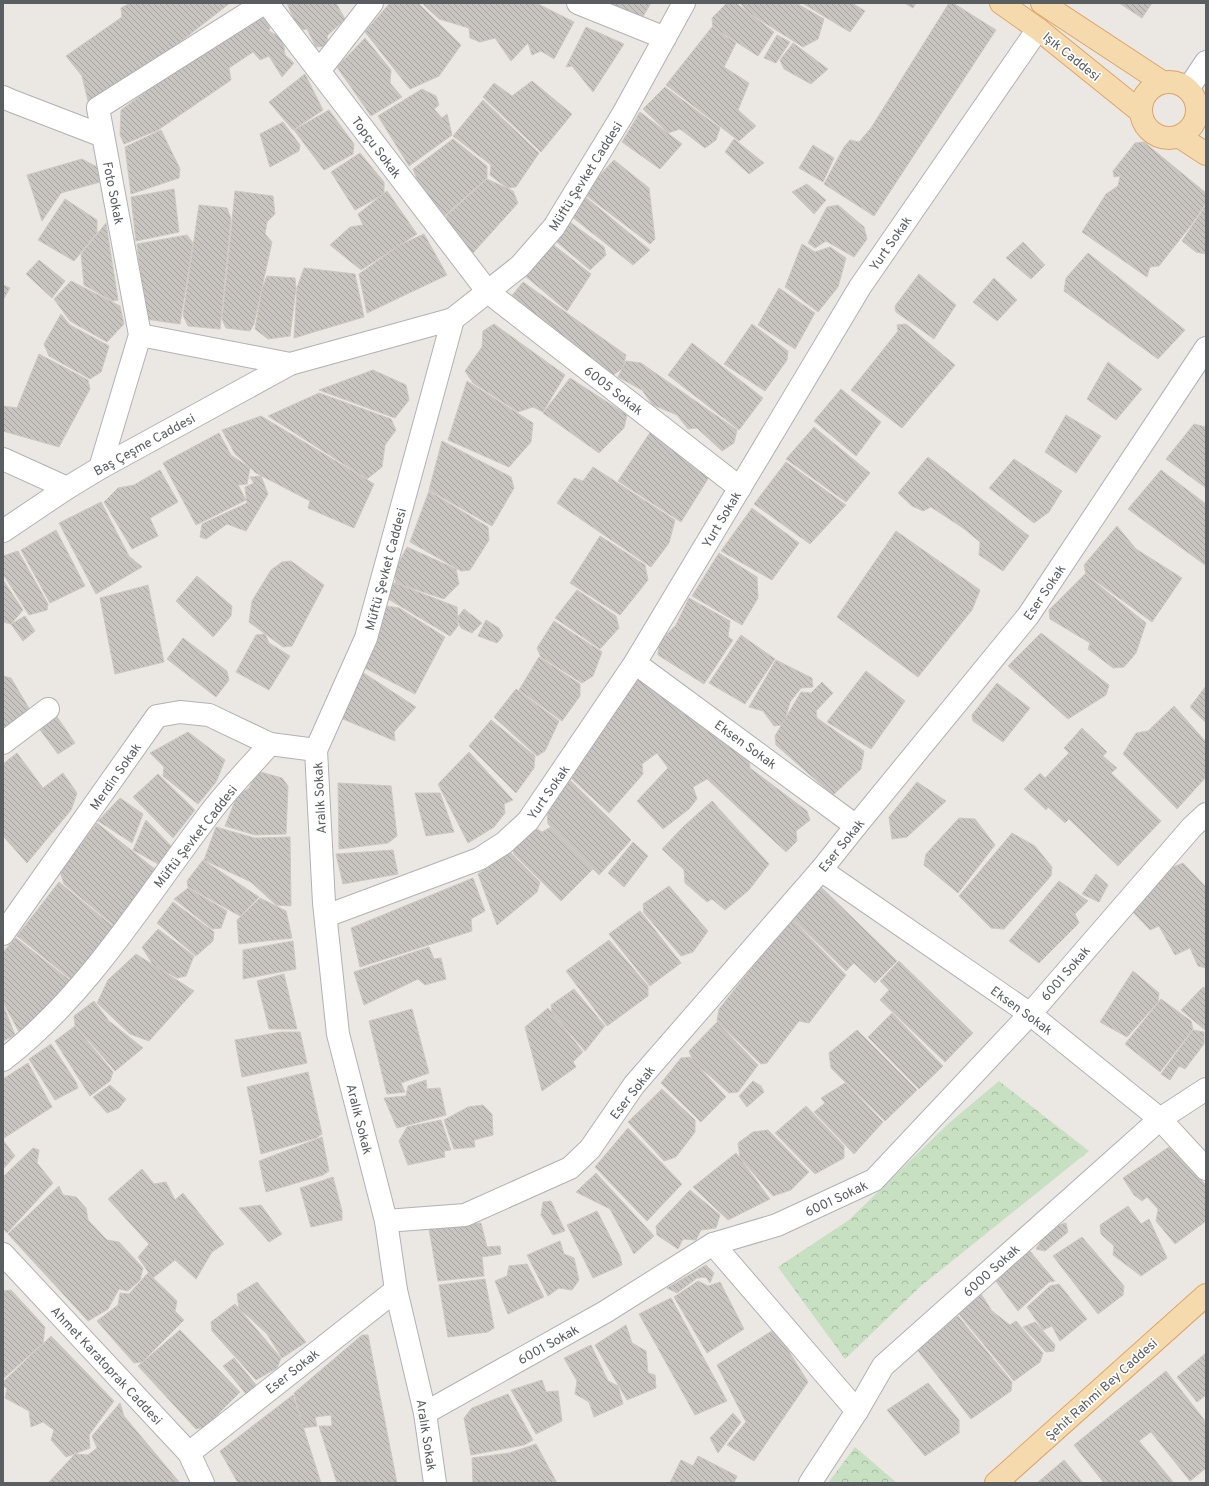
<svg xmlns="http://www.w3.org/2000/svg" width="1209" height="1486" font-family="Overpass,sans-serif">
<defs>
<pattern id="park-crowns" width="20" height="18" patternUnits="userSpaceOnUse"><rect width="20" height="18" fill="#c7e0c1"/><path d="M2 6a3 3 0 1 1 6 0M12 15a3 3 0 1 1 6 0" fill="none" stroke="#a5b9a0"/></pattern>
<pattern id="building-back-hatch" width="6" height="6" patternUnits="userSpaceOnUse"><rect width="6" height="6" fill="#c8c4c0"/><path d="M-1 5l2 2M0 0l6 6M5-1l2 2" fill="none" stroke="#a5a29f"/></pattern>
</defs>
<rect width="100%" height="100%" fill="#ebe7e2"/>
<g fill="url(#park-crowns)">
<polygon points="999,1081 1089,1151 921,1286 845,1359 778,1267 849,1220 949,1123"/>
<polygon points="855,1447 897,1483 828,1483"/>
</g>
<g fill="url(#building-back-hatch)" stroke="#cfc8c1">
<polygon points="130,3 230,3 112,95 88,101 82,76 66,56 122,17 121,8"/>
<polygon points="287,3 336,3 345,19 327,36 328,46 316,47 307,29 298,30"/>
<polygon points="390,3 418,3 461,45 439,76 410,89 365,32"/>
<polygon points="422,3 536,3 574,22 554,59 541,51 532,55 528,43 511,61 495,38 480,42 470,38 469,28 439,19"/>
<polygon points="612,3 651,3 641,20"/>
<polygon points="727,3 736,3 774,32 758,56 713,27 712,18"/>
<polygon points="740,3 798,4 824,19 818,39 803,47 749,13"/>
<polygon points="802,3 852,3 865,11 850,32"/>
<polygon points="904,3 916,3 913,8"/>
<polygon points="949,3 953,3 996,30 874,216 824,184 844,147 850,140 859,142 871,128"/>
<polygon points="1119,3 1152,3 1142,18"/>
<polygon points="258,10 271,22 269,31 283,39 285,55 294,63 282,77 269,56 260,60 253,52 229,68 231,80 158,130 124,144 120,135 121,110"/>
<polygon points="586,27 624,44 593,92 572,66 566,67"/>
<polygon points="712,27 736,43 724,67 749,83 738,110 756,126 739,141 666,85"/>
<polygon points="777,35 790,42 776,63 764,58"/>
<polygon points="365,38 391,70 390,83 402,97 371,116 337,67"/>
<polygon points="793,43 828,69 811,84 784,69 780,60"/>
<polygon points="305,74 323,110 293,130 269,102"/>
<polygon points="532,81 572,114 541,152 483,97 494,83 512,96"/>
<polygon points="665,87 720,128 716,140 705,148 680,129 668,133 643,109"/>
<polygon points="422,89 436,96 439,105 434,109 442,118 447,114 452,135 409,166 378,116"/>
<polygon points="483,100 539,153 516,187 507,188 490,175 491,165 453,136"/>
<polygon points="329,110 354,144 353,154 324,170 294,130"/>
<polygon points="640,112 682,144 660,169 622,142"/>
<polygon points="283,122 300,145 299,151 270,167 260,134"/>
<polygon points="161,130 180,169 179,178 131,194 125,147"/>
<polygon points="453,139 487,166 487,178 441,219 426,202 413,169"/>
<polygon points="734,139 764,163 749,174 725,152"/>
<polygon points="1144,142 1206,193 1206,203 1192,224 1159,266 1150,267 1147,277 1082,232 1106,194 1118,186 1120,176 1114,177 1113,171 1135,143"/>
<polygon points="813,145 834,158 823,182 799,168"/>
<polygon points="360,153 384,182 384,194 355,210 331,172"/>
<polygon points="82,159 97,167 100,182 61,193 42,221 27,175"/>
<polygon points="614,160 649,188 655,239 650,244 583,193"/>
<polygon points="487,179 513,191 518,203 473,253 461,254 445,225 447,215"/>
<polygon points="807,184 826,200 814,214 792,192"/>
<polygon points="174,189 179,232 136,241 131,197"/>
<polygon points="235,191 273,196 275,214 267,222 265,234 272,242 254,324 250,331 226,328 222,319"/>
<polygon points="387,191 417,234 361,270 330,245 350,227 363,225 358,214"/>
<polygon points="583,195 650,250 633,265 567,213"/>
<polygon points="65,199 97,220 97,233 74,261 38,240"/>
<polygon points="199,205 227,208 231,219 220,329 188,326 183,315"/>
<polygon points="838,205 864,227 867,239 854,257 826,241 815,248 808,243 827,207"/>
<polygon points="1206,205 1206,254 1196,252 1182,241"/>
<polygon points="567,220 604,247 606,255 590,270 551,237"/>
<polygon points="106,223 118,300 112,301 84,285 81,254"/>
<polygon points="424,234 447,275 367,313 359,274 400,245"/>
<polygon points="187,235 193,243 180,324 145,319 137,244"/>
<polygon points="1023,242 1045,265 1031,279 1006,258"/>
<polygon points="551,243 591,274 567,311 524,275"/>
<polygon points="802,244 815,252 830,247 846,258 838,287 818,312 785,287"/>
<polygon points="1088,253 1185,330 1158,359 1064,291 1066,278"/>
<polygon points="39,260 65,281 52,298 26,274"/>
<polygon points="304,268 355,274 364,317 294,338 297,288"/>
<polygon points="919,274 956,305 934,339 896,312 895,306"/>
<polygon points="267,276 295,278 296,288 290,336 268,339 255,329 262,289"/>
<polygon points="994,278 1017,300 997,321 973,302"/>
<polygon points="71,281 120,306 124,324 107,342 70,321 54,299"/>
<polygon points="523,282 626,355 623,368 612,376 505,304"/>
<polygon points="3,285 10,288 3,300"/>
<polygon points="779,288 815,313 795,349 758,325"/>
<polygon points="61,314 70,325 109,346 101,372 90,379 49,356 44,344"/>
<polygon points="494,324 565,375 543,412 533,407 518,412 473,383 465,371 482,347 483,331"/>
<polygon points="752,324 788,351 787,360 765,391 724,364"/>
<polygon points="906,324 955,365 902,428 851,390 898,331 897,325"/>
<polygon points="692,343 763,398 739,430 668,375"/>
<polygon points="39,354 88,380 90,389 59,447 3,431 3,406 17,408"/>
<polygon points="626,361 641,363 737,430 734,443 722,451 697,428 688,429 677,415 653,405 642,390 618,377"/>
<polygon points="1108,362 1142,389 1116,420 1087,399"/>
<polygon points="373,370 406,385 409,400 395,418 319,390"/>
<polygon points="570,378 627,415 624,428 599,453 543,413"/>
<polygon points="467,381 533,423 531,442 509,467 448,440"/>
<polygon points="841,389 881,422 856,456 814,421"/>
<polygon points="319,393 391,419 396,430 385,445 382,467 367,479 268,416"/>
<polygon points="1066,415 1101,436 1076,473 1045,452"/>
<polygon points="261,416 374,484 354,528 308,508 310,501 256,473 235,454 222,430"/>
<polygon points="1194,424 1206,427 1206,488 1166,459"/>
<polygon points="814,427 870,473 846,502 786,459"/>
<polygon points="651,431 689,464 698,463 711,474 681,522 618,481"/>
<polygon points="219,433 231,455 250,468 247,484 238,485 246,500 196,525 163,463"/>
<polygon points="442,441 511,477 514,488 492,526 429,490"/>
<polygon points="928,457 1029,536 1003,571 979,555 980,542 963,528 931,507 923,511 912,506 898,493"/>
<polygon points="1014,459 1062,491 1049,512 1034,523 989,488"/>
<polygon points="786,462 846,505 810,544 754,504"/>
<polygon points="593,467 675,520 669,543 651,567 557,503 574,478 583,481"/>
<polygon points="160,470 178,502 150,518 158,536 132,549 104,502 118,488 134,485"/>
<polygon points="1161,470 1206,504 1205,565 1128,509"/>
<polygon points="261,476 268,494 246,531 227,524 206,539 200,537 202,524 247,503 245,487 254,483 250,477"/>
<polygon points="429,491 488,527 489,540 470,570 461,571 410,542"/>
<polygon points="101,502 129,556 142,567 96,594 59,523"/>
<polygon points="752,508 799,543 772,580 721,551"/>
<polygon points="1117,526 1136,549 1182,578 1152,622 1086,574 1084,565"/>
<polygon points="56,530 85,586 50,603 21,550"/>
<polygon points="896,531 980,590 972,610 918,677 837,617"/>
<polygon points="600,536 645,565 648,580 620,615 570,583"/>
<polygon points="407,547 456,569 459,584 444,599 396,583 394,571"/>
<polygon points="18,551 48,604 47,610 29,615 3,574 3,556"/>
<polygon points="719,553 757,577 758,598 742,625 692,596"/>
<polygon points="291,561 324,585 292,646 283,647 249,622 252,601 271,570 282,562"/>
<polygon points="1085,574 1146,623 1136,653 1124,667 1113,668 1088,649 1090,643 1050,619 1049,610"/>
<polygon points="197,576 232,606 231,616 213,637 176,601"/>
<polygon points="3,580 23,610 11,624 3,622"/>
<polygon points="395,583 457,607 458,626 450,636 385,597 390,584"/>
<polygon points="148,585 164,662 115,674 100,598"/>
<polygon points="577,590 616,616 619,628 600,649 555,618"/>
<polygon points="689,598 730,621 728,637 733,640 704,684 658,655 659,642 676,625"/>
<polygon points="386,606 399,608 445,637 415,694 361,666"/>
<polygon points="464,609 482,623 472,633 461,628 457,618"/>
<polygon points="25,616 35,631 23,641 11,624"/>
<polygon points="486,620 499,628 503,636 497,643 478,636"/>
<polygon points="554,621 602,652 593,676 582,683 541,657 537,648"/>
<polygon points="1041,633 1109,685 1106,695 1068,719 1008,666"/>
<polygon points="265,634 269,643 290,656 269,690 236,672 256,635"/>
<polygon points="741,635 775,659 745,704 709,683"/>
<polygon points="183,638 227,671 229,680 216,697 167,659"/>
<polygon points="539,657 580,684 580,696 562,721 519,690"/>
<polygon points="776,660 812,678 813,687 801,688 790,702 785,720 781,725 774,726 763,711 749,707"/>
<polygon points="359,670 416,707 394,732 395,741 343,719 343,701"/>
<polygon points="866,671 905,701 871,749 827,722"/>
<polygon points="3,676 11,678 30,710 3,731"/>
<polygon points="644,676 714,728 718,740 728,742 749,758 750,768 807,811 810,820 796,831 797,841 786,852 707,779 693,787 697,799 689,809 663,829 637,801 668,768 657,753 642,764 643,774 609,813 571,778 636,680"/>
<polygon points="822,682 833,693 816,711 817,718 864,751 861,769 833,795 776,745 775,736 801,692 811,693"/>
<polygon points="997,683 1030,708 1003,742 973,721 972,715"/>
<polygon points="1206,686 1206,723 1190,707"/>
<polygon points="516,689 559,721 545,751 537,756 494,717"/>
<polygon points="1174,706 1206,742 1206,777 1177,809 1123,754 1136,733 1148,731"/>
<polygon points="53,711 75,743 58,754 35,723"/>
<polygon points="491,720 535,756 534,768 516,793 469,746"/>
<polygon points="1082,728 1107,752 1103,756 1117,768 1111,773 1161,821 1118,866 1069,819 1065,823 1048,807 1046,810 1024,789 1040,773 1045,778 1069,753 1064,748"/>
<polygon points="188,732 225,760 216,782 198,804 163,776 164,767 150,753"/>
<polygon points="469,752 513,800 504,804 505,813 494,827 468,843 438,784"/>
<polygon points="17,753 43,788 63,773 77,793 71,810 27,863 3,836 3,764"/>
<polygon points="257,771 282,778 288,786 286,834 255,835 225,826 237,796 249,788"/>
<polygon points="158,774 195,810 173,838 133,797"/>
<polygon points="570,780 631,840 599,875 548,824 547,812"/>
<polygon points="917,782 946,801 907,837 892,839 889,817"/>
<polygon points="338,783 391,786 397,836 388,843 339,849"/>
<polygon points="415,793 440,793 454,832 426,836"/>
<polygon points="120,798 143,814 132,843 98,821"/>
<polygon points="712,801 769,864 749,890 684,826"/>
<polygon points="959,818 975,819 995,845 958,893 924,865 926,854"/>
<polygon points="146,820 173,848 160,865 133,850"/>
<polygon points="97,823 156,870 117,928 64,884 60,872"/>
<polygon points="532,826 542,832 551,827 593,869 561,901 514,854 512,844"/>
<polygon points="684,826 749,890 725,910 712,899 707,902 685,883 684,870 662,849"/>
<polygon points="216,827 255,838 290,837 291,906 276,905 251,882 204,860"/>
<polygon points="1012,833 1035,846 1052,867 1051,876 1004,929 991,928 959,896"/>
<polygon points="633,842 648,856 624,887 608,873"/>
<polygon points="393,850 398,874 343,884 336,854"/>
<polygon points="509,851 540,882 537,892 497,925 478,874"/>
<polygon points="203,860 259,897 240,916 188,887 187,881"/>
<polygon points="1183,863 1206,887 1206,968 1198,966 1190,948 1175,955 1159,926 1150,930 1132,911 1171,868"/>
<polygon points="1096,874 1108,885 1099,902 1082,894"/>
<polygon points="473,878 485,911 471,919 472,931 360,967 351,928"/>
<polygon points="1059,881 1088,901 1075,914 1079,923 1039,963 1009,941"/>
<polygon points="59,882 115,928 73,981 17,936"/>
<polygon points="669,886 708,931 693,952 681,956 644,913 643,904"/>
<polygon points="820,886 897,961 875,983 854,963 846,971 791,917"/>
<polygon points="188,888 227,911 221,928 212,929 174,899"/>
<polygon points="260,898 286,911 292,938 239,944 237,920"/>
<polygon points="173,902 214,932 213,941 196,956 157,923"/>
<polygon points="640,911 681,963 650,986 609,934"/>
<polygon points="791,918 846,975 809,1023 799,1021 767,1063 761,1064 717,1021 719,1009"/>
<polygon points="158,929 194,956 186,976 177,978 153,965 142,947"/>
<polygon points="16,938 71,981 70,991 19,1032 3,1002 3,952"/>
<polygon points="609,940 648,986 648,996 607,1026 566,971"/>
<polygon points="293,941 296,969 243,979 243,950"/>
<polygon points="429,947 434,959 441,958 446,979 425,985 418,979 364,1005 354,972"/>
<polygon points="136,954 194,991 149,1041 130,1034 97,1003 108,980"/>
<polygon points="899,961 973,1033 945,1062 880,1000 889,990 880,981"/>
<polygon points="1133,971 1159,993 1158,1002 1127,1037 1100,1022"/>
<polygon points="284,974 297,1029 269,1029 257,981"/>
<polygon points="1203,987 1206,989 1206,1031 1181,1010"/>
<polygon points="574,989 605,1026 585,1051 552,1013 551,1005"/>
<polygon points="1161,999 1191,1021 1193,1029 1160,1072 1125,1044"/>
<polygon points="94,1001 109,1021 143,1048 115,1071 75,1025 74,1016"/>
<polygon points="3,1004 15,1035 3,1041"/>
<polygon points="548,1008 583,1052 573,1062 576,1067 542,1091 525,1027"/>
<polygon points="412,1009 429,1073 401,1083 405,1092 387,1094 369,1021"/>
<polygon points="892,1013 943,1066 919,1089 868,1037"/>
<polygon points="717,1022 758,1065 738,1092 729,1093 693,1061 689,1051"/>
<polygon points="75,1026 113,1072 110,1081 90,1096 55,1041"/>
<polygon points="857,1030 917,1090 885,1121 831,1068 829,1053"/>
<polygon points="1193,1030 1204,1032 1204,1044 1185,1069 1179,1066 1170,1080 1161,1074"/>
<polygon points="281,1032 300,1032 307,1063 242,1077 235,1040"/>
<polygon points="51,1044 76,1082 78,1088 55,1100 29,1059"/>
<polygon points="690,1057 726,1097 701,1122 661,1083 681,1058"/>
<polygon points="28,1063 52,1107 4,1138 3,1079"/>
<polygon points="308,1072 322,1134 316,1138 261,1154 247,1087"/>
<polygon points="426,1080 427,1089 440,1088 446,1115 397,1128 384,1098 406,1096 408,1086"/>
<polygon points="753,1081 761,1086 764,1092 747,1107 739,1096"/>
<polygon points="845,1083 883,1122 854,1154 814,1112 825,1103 821,1098"/>
<polygon points="110,1085 126,1099 119,1108 107,1113 93,1097"/>
<polygon points="662,1089 695,1120 695,1132 676,1157 664,1161 628,1122"/>
<polygon points="483,1105 492,1114 493,1135 474,1140 475,1147 454,1149 444,1120 468,1107"/>
<polygon points="806,1106 844,1146 844,1158 815,1174 775,1133"/>
<polygon points="441,1120 451,1150 444,1151 445,1157 408,1165 399,1141 407,1127"/>
<polygon points="628,1128 682,1184 647,1221 595,1167"/>
<polygon points="768,1130 809,1172 791,1190 773,1196 740,1158 738,1143 753,1132"/>
<polygon points="322,1137 329,1171 323,1175 266,1192 259,1161"/>
<polygon points="3,1140 15,1156 3,1169"/>
<polygon points="1169,1147 1206,1185 1206,1221 1175,1244 1156,1221 1158,1209 1147,1197 1142,1201 1134,1195 1123,1178"/>
<polygon points="33,1148 39,1150 37,1163 53,1183 7,1233 3,1229 3,1177"/>
<polygon points="736,1153 770,1199 728,1220 693,1187"/>
<polygon points="142,1169 154,1184 166,1182 175,1200 183,1193 224,1244 212,1252 196,1279 175,1260 153,1278 151,1276 138,1257 149,1244 108,1199"/>
<polygon points="596,1173 654,1236 634,1254 610,1209 576,1192"/>
<polygon points="333,1177 342,1211 342,1220 311,1227 300,1188"/>
<polygon points="59,1186 63,1195 76,1197 86,1208 88,1220 107,1240 119,1242 143,1268 140,1280 128,1291 119,1289 108,1309 88,1321 8,1234"/>
<polygon points="690,1190 720,1215 716,1228 701,1230 696,1240 683,1239 678,1249 657,1235 656,1226"/>
<polygon points="551,1201 565,1231 553,1235 541,1215 543,1202"/>
<polygon points="261,1205 282,1234 269,1242 239,1208"/>
<polygon points="1128,1206 1141,1224 1149,1219 1167,1258 1141,1276 1113,1255 1114,1246 1101,1234 1100,1225"/>
<polygon points="597,1211 620,1256 622,1265 593,1278 567,1225"/>
<polygon points="481,1223 487,1247 500,1246 501,1254 482,1257 484,1276 438,1281 429,1229"/>
<polygon points="1066,1223 1068,1232 1045,1251 1036,1249 1049,1228"/>
<polygon points="1082,1237 1124,1286 1123,1295 1098,1314 1053,1256"/>
<polygon points="560,1241 564,1254 574,1258 579,1280 572,1290 559,1288 548,1296 527,1255"/>
<polygon points="1029,1250 1055,1281 1049,1282 1018,1311 992,1276"/>
<polygon points="527,1264 544,1297 508,1314 495,1281 507,1276 509,1266"/>
<polygon points="706,1265 714,1273 710,1283 706,1277 697,1278 677,1293 667,1288"/>
<polygon points="148,1273 177,1301 175,1311 184,1320 142,1362 134,1363 97,1321 118,1305 120,1293 129,1294"/>
<polygon points="485,1279 494,1328 488,1332 448,1337 439,1285"/>
<polygon points="698,1281 708,1286 720,1282 744,1329 707,1353 674,1297"/>
<polygon points="257,1282 306,1342 282,1358 267,1334 239,1308 237,1294"/>
<polygon points="1059,1284 1087,1319 1060,1341 1052,1326 1043,1330 1027,1307 1050,1286"/>
<polygon points="11,1290 45,1327 43,1343 3,1379 3,1291"/>
<polygon points="981,1294 992,1311 1010,1325 1016,1321 1043,1353 1040,1362 1014,1381 958,1313"/>
<polygon points="671,1298 727,1401 695,1415 639,1314"/>
<polygon points="235,1304 281,1358 277,1368 256,1380 212,1331 211,1322"/>
<polygon points="958,1316 1012,1382 1011,1391 971,1419 915,1347"/>
<polygon points="1035,1322 1055,1345 1054,1351 1046,1352 1023,1327"/>
<polygon points="626,1325 632,1343 646,1351 648,1373 655,1375 656,1388 627,1400 595,1345"/>
<polygon points="775,1329 808,1382 754,1461 727,1445 746,1422 717,1365"/>
<polygon points="180,1330 240,1392 205,1427 196,1429 138,1366"/>
<polygon points="362,1335 368,1335 397,1483 337,1483 319,1426 332,1426 331,1415 315,1417 317,1426 303,1428 294,1393"/>
<polygon points="51,1336 114,1401 89,1435 90,1448 66,1457 51,1440 54,1430 43,1422 31,1427 29,1411 5,1398 7,1388 3,1386 3,1382"/>
<polygon points="591,1345 608,1381 618,1386 623,1404 594,1417 589,1402 575,1394 577,1381 564,1358"/>
<polygon points="1206,1353 1206,1395 1197,1402 1177,1377"/>
<polygon points="234,1358 257,1386 246,1394 223,1366"/>
<polygon points="1166,1371 1206,1422 1206,1468 1190,1481 1151,1432 1139,1441 1174,1483 1104,1483 1074,1445"/>
<polygon points="542,1380 546,1392 558,1391 562,1421 536,1434 511,1390"/>
<polygon points="928,1383 959,1420 959,1433 925,1456 887,1410"/>
<polygon points="508,1394 533,1440 524,1445 471,1455 464,1418 472,1408"/>
<polygon points="293,1395 321,1483 238,1483 220,1451"/>
<polygon points="120,1403 124,1416 180,1483 48,1483 75,1454 88,1455 97,1448 92,1436"/>
<polygon points="733,1413 741,1422 718,1453 710,1438"/>
<polygon points="536,1444 557,1483 473,1483 472,1458 509,1453"/>
<polygon points="698,1456 737,1476 734,1483 670,1483 681,1460 693,1466"/>
<polygon points="1064,1460 1083,1483 1037,1483"/>
</g>
<g fill="none" stroke-linecap="round" stroke-linejoin="round">
<defs>
<g id="minor">
<polyline points="267,3 488,292 740,488"/>
<polyline points="578,3 665,38"/>
<polyline points="319,71 372,3"/>
<polyline points="1188,89 1206,62"/>
<polyline points="3,97 12,101 103,136"/>
<polyline points="140,335 290,364"/>
<polyline points="3,459 67,488"/>
<polyline points="100,468 140,335 98,108 264,3"/>
<polyline points="3,531 67,488 100,468 290,364 453,319"/>
<polyline points="635,663 856,826"/>
<polyline points="3,743 48,709"/>
<polyline points="316,750 324,903 338,1034 386,1221 396,1290 425,1413 435,1483"/>
<polyline points="821,870 1030,1014 1160,1119 1206,1169"/>
<polyline points="326,916 479,859 504,843 528,821 635,663 860,287 1038,29"/>
<polyline points="3,934 157,716 180,712 209,715 270,744"/>
<path d="M3,1060c85,-65 143,-163 207,-247 18,-24 40,-46 60,-69l46,6 50,-112 87,-319 67,-53 34,-39 69,-113 61,-111"/>
<polyline points="386,1221 465,1215 570,1168 590,1149 634,1085 821,870 856,826 1028,616 1206,348"/>
<polyline points="713,1244 857,1411"/>
<polyline points="3,1254 189,1453 203,1483"/>
<polyline points="425,1413 605,1312 713,1244 777,1225 874,1180 1030,1014 1192,827 1206,814"/>
<polyline points="189,1453 396,1290"/>
<polyline points="810,1483 857,1411 883,1366 1160,1119 1206,1089"/>
</g>
<g id="major">
<polyline points="1001,3 1038,29 1141,112"/>
<polyline points="1042,3 1162,82"/>
<circle cx="1169" cy="110" r="28"/>
<polyline points="1180,137 1206,154"/>
<polyline points="996,1483 1206,1295"/>
</g>
</defs>
<use href="#minor" stroke="#afb3b6" stroke-width="24"/>
<use href="#major" stroke="#dfa466" stroke-width="24"/>
<use href="#minor" stroke="#fff" stroke-width="22"/>
<use href="#major" stroke="#f5daad" stroke-width="22"/>
</g>
<g text-anchor="middle" stroke-width="3.5" stroke-linejoin="round" paint-order="stroke">
<g font-size="13" fill="#5a5e61" stroke="#fff">
<text transform="translate(1072 56) rotate(39)" y="5">Işık Caddesi</text>
<text transform="translate(377 147) rotate(53)" y="5">Topçu Sokak</text>
<text transform="translate(585 176) rotate(-58)" y="5">Müftü Şevket Caddesi</text>
<text transform="translate(114 193) rotate(79)" y="5">Foto Sokak</text>
<text transform="translate(890 243) rotate(-55)" y="5">Yurt Sokak</text>
<text transform="translate(614 390) rotate(38)" y="5">6005 Sokak</text>
<text transform="translate(144 444) rotate(-29)" y="5">Baş Çeşme Caddesi</text>
<text transform="translate(721 519) rotate(-59)" y="5">Yurt Sokak</text>
<text transform="translate(385 569) rotate(-75)" y="5">Müftü Şevket Caddesi</text>
<text transform="translate(1044 592) rotate(-56)" y="5">Eser Sokak</text>
<text transform="translate(746 744) rotate(36)" y="5">Eksen Sokak</text>
<text transform="translate(115 776) rotate(-55)" y="5">Merdin Sokak</text>
<text transform="translate(548 792) rotate(-55)" y="5">Yurt Sokak</text>
<text transform="translate(319 798) rotate(-93)" y="5">Aralık Sokak</text>
<text transform="translate(195 836) rotate(-52)" y="5">Müftü Şevket Caddesi</text>
<text transform="translate(841 845) rotate(-51)" y="5">Eser Sokak</text>
<text transform="translate(1065 973) rotate(-49)" y="5">6001 Sokak</text>
<text transform="translate(1022 1010) rotate(36)" y="5">Eksen Sokak</text>
<text transform="translate(632 1092) rotate(-52)" y="5">Eser Sokak</text>
<text transform="translate(360 1119) rotate(76)" y="5">Aralık Sokak</text>
<text transform="translate(836 1198) rotate(-25)" y="5">6001 Sokak</text>
<text transform="translate(991 1270) rotate(-42)" y="5">6000 Sokak</text>
<text transform="translate(548 1344) rotate(-29)" y="5">6001 Sokak</text>
<text transform="translate(107 1365) rotate(47)" y="5">Ahmet Karatoprak Caddesi</text>
<text transform="translate(292 1371) rotate(-38)" y="5">Eser Sokak</text>
<text transform="translate(1101 1389) rotate(-42)" y="5">Şehit Rahmi Bey Caddesi</text>
<text transform="translate(427 1435) rotate(81)" y="5">Aralık Sokak</text>
</g>
</g>
<rect width="1209" height="1486" fill="none" stroke="#5a5e61" stroke-width="8"/>
</svg>
